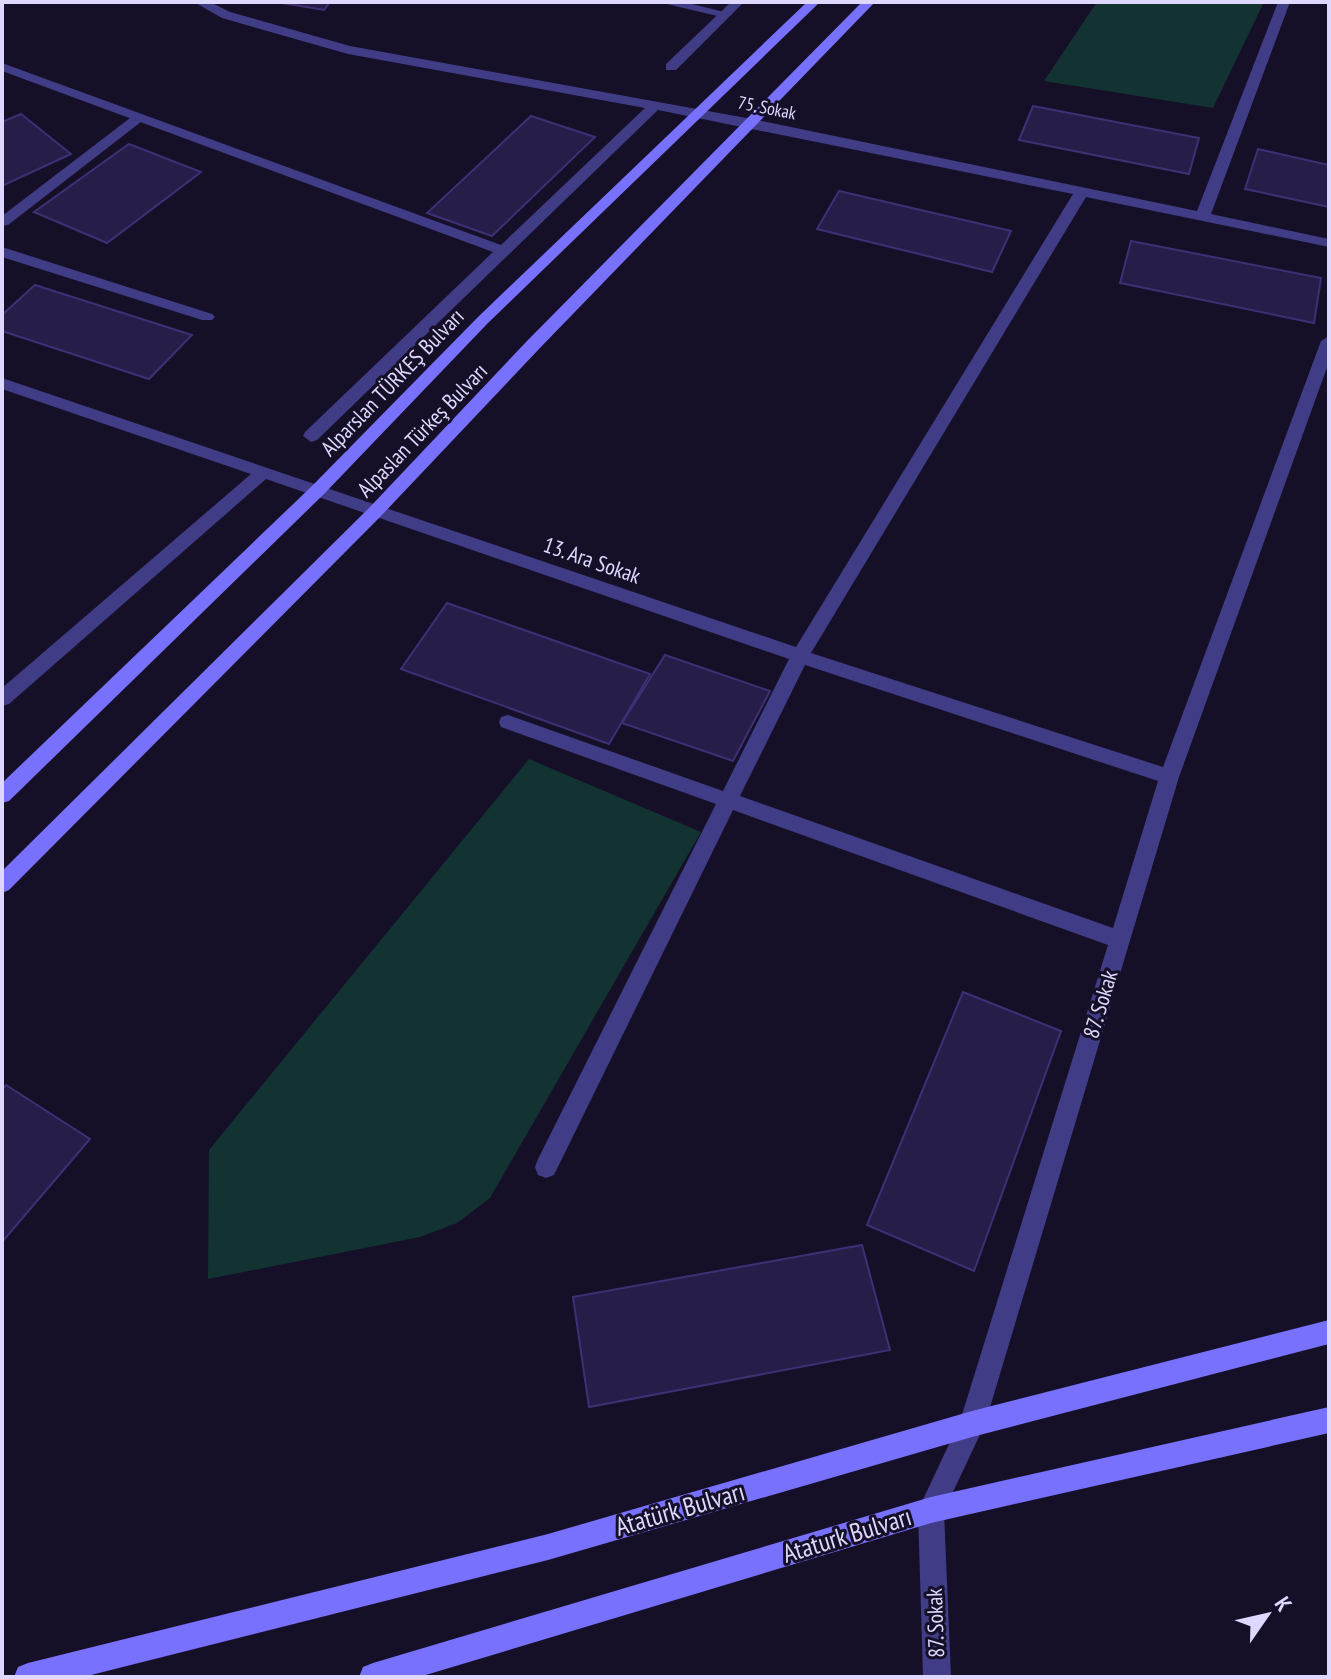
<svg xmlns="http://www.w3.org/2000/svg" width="1331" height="1679" font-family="'PT Sans Narrow',sans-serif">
<rect width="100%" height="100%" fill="#151028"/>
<g fill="#133232">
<polygon points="1097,2 1264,2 1213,108 1044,81"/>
<polygon points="529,759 701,832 490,1198 457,1223 420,1237 208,1279 209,1150"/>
</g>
<g fill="#271d49" stroke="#3f2f75" stroke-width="2">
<polygon points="276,2 330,2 324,10"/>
<polygon points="1033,106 1199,138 1189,174 1019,140"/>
<polygon points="21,114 71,154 2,186 2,122"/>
<polygon points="531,116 595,137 492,236 427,213"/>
<polygon points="129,144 201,172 107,243 34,212"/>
<polygon points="1258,149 1329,165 1329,207 1245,189"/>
<polygon points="839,191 1011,231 992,272 817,229"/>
<polygon points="1131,241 1321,278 1314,323 1120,283"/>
<polygon points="35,285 192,335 149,379 2,331 2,315"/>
<polygon points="447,603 650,674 609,744 401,669"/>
<polygon points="665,655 770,691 733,761 622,723"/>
<polygon points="963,992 1061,1031 974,1271 867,1225"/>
<polygon points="6,1085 90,1139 2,1242 2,1090"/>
<polygon points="862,1245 890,1350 589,1407 573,1297"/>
</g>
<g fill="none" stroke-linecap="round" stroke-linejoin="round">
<g fill="#413c86" fill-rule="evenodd">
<polygon points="731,2 744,2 676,70 666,70 666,64"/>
<polygon points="134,115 146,118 8,225 2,226 2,216"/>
<polygon points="2,247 212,314 215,317 212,320 202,320 2,257"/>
</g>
<g fill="#413c86" fill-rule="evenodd">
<path d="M194,2h16l20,10 120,34 402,73 445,92 81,-209h12l-79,212 118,25v8l-243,-50 -275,456 352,114 158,-426 8,-5v26l-150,415 -194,647 -41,87 7,166h-28l-5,-167 42,-89 148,-476 -375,-135 -179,365 -8,3 -8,-3 -3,-8 3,-8 178,-355 -215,-77 -2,-5 2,-5 7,-2 215,76 66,-132 -523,-180 -257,225 -7,2v-18l249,-214 -249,-85v-11l794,269 277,-453 -415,-84 -341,330 -6,2 -8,-6 2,-4 188,-180 -491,-181v-8l499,182 144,-137 -297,-54 -126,-36zM805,665l353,116 -45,147 -373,-132z"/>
<polygon points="658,2 684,2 732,14 726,18"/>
</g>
<g fill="#7871fd" fill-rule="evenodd">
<polygon points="807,2 820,2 488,323 324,494 9,801 2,803 2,783 312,486 478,317"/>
<polygon points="862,2 875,2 539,349 381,516 9,890 2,893 2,871 369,508 527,341"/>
<polygon points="1329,1320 1329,1344 972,1437 548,1560 83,1677 14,1677 18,1667 28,1663 548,1534 972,1411"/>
<polygon points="1329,1407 1329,1433 931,1523 419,1677 359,1677 363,1667 373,1663 931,1497"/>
</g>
</g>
<g text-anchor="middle" stroke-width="6" stroke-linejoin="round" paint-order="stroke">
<g font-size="18" fill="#ded8fe" stroke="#151028">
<text transform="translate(767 108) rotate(11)" y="6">75. Sokak</text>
</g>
<g font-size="22" fill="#ded8fe" stroke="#151028">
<text transform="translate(392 382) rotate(-46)" y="8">Alparslan TÜRKEŞ Bulvarı</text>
<text transform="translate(422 430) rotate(-46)" y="8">Alpaslan Türkeş Bulvarı</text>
<text transform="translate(592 560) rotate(19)" y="8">13. Ara Sokak</text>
<text transform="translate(1100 1004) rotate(-73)" y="8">87. Sokak</text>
<text transform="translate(935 1623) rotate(-92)" y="8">87. Sokak</text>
</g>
<g font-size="26" fill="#ded8fe" stroke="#151028">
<text transform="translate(680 1509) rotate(-16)" y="9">Atatürk Bulvarı</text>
<text transform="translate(847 1535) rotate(-17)" y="9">Ataturk Bulvarı</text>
</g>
</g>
<rect width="1331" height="1679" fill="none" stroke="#ded8fe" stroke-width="8"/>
<g transform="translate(1267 1615) rotate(56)" stroke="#151028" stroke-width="6" paint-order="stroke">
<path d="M0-6L14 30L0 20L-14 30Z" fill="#ded8fe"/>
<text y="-12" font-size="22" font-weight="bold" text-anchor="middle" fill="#ded8fe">K</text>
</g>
</svg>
